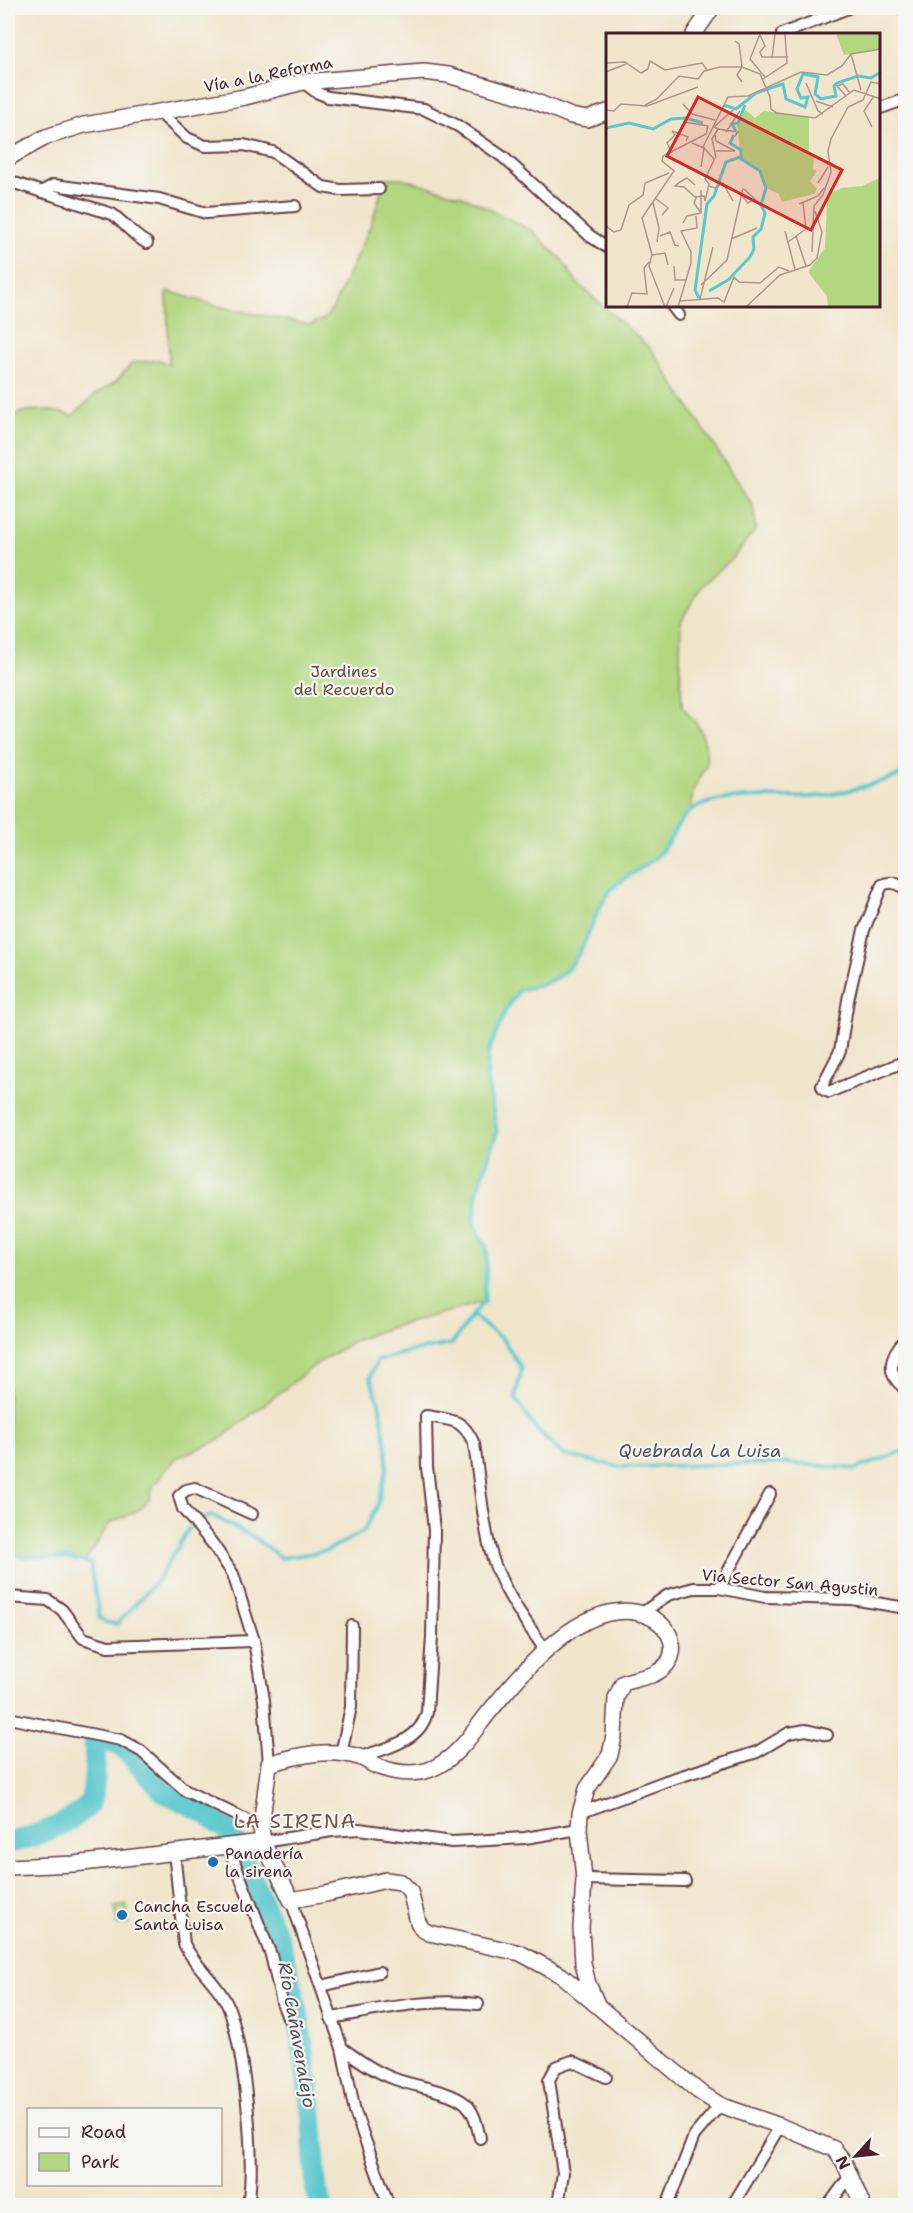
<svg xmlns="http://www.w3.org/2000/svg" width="913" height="2213" font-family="'Shantell Sans',sans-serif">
<rect width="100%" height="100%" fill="#f6f6f2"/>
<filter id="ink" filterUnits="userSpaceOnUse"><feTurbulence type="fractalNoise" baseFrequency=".0167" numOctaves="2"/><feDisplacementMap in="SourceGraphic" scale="12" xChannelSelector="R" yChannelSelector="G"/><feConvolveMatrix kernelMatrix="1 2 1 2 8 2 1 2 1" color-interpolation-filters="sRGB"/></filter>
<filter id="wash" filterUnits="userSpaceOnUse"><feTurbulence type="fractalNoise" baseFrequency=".008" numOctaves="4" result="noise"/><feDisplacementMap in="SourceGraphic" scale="24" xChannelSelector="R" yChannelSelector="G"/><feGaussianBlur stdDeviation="1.35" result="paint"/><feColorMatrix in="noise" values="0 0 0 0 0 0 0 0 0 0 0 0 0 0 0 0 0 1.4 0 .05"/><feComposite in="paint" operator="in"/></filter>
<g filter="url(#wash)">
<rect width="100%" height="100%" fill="#f1e5cc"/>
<g fill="#b2d780" stroke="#7e7b56" stroke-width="1.5">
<path d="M385,178h16l62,18 70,35 29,29 15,23 76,68 100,155 3,23 -24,30 -30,26 -21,36 -1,41 2,44 17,21 6,16 2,20 -14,29 -3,20 -11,12 -19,30 -48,35 -15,22 -13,32 -12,21 -14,14 -17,8 -22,4 -13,20 -18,43 -1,26 10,53 -19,57 -4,32 5,17 6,5 2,10 -3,49 -95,26 -36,13 -38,24 -96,75 -43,18 -23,28 -3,12 -9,11 -32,15 -24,38 -15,-3 -62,-4v-1137c18,-11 44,-9 64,-2l24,-22 21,-13 15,-18 28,-3 9,5 -2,-74 50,15 93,19 14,-6 9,-11 39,-86z"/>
<polygon points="126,1905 129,1923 117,1925 115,1907"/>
</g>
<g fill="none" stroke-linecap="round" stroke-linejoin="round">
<g stroke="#5ac8ce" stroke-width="4">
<polyline points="472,1315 504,1341 522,1369 515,1397 533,1426 563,1455 620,1467 787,1463 856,1469 906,1450"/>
<path d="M202,1518l11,-2 42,22 26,20 45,-7 37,-19 14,-25 10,-38v-19l-8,-48 -9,-25 7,-16 30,-9 45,-8 20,-29 12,-13 3,-49 -2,-10 -5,-5 -6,-17 4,-32 19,-57 -10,-53 1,-26 18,-43 13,-20c46,-8 56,-24 73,-65 5,-12 11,-26 20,-36 13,-14 34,-21 47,-35 11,-11 16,-29 29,-41 26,-24 99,-12 134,-17 28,-4 56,-14 84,-22"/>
<polyline points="8,1555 70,1559 90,1563 99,1617 104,1622 117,1624 159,1578 189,1528"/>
</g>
<path stroke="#5ac8ce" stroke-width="22" d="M8,1843c22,-5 64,-19 80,-38 8,-10 7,-46 7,-60l3,-3h11l12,3 43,47 40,20 24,19 9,14 42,96 16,57 5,29 12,89 4,73 6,17"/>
</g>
</g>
<g filter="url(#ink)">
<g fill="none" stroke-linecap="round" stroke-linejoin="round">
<defs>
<g id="street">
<polyline points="782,34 848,8"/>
<polyline points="303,82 316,92 328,97 424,109 458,126 503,157 590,236 607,247"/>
<polyline points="878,109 906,99"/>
<polyline points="160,113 187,138 205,146 244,145 273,152 323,187 340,190 379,189"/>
<path d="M8,181l104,33c13,9 20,21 35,29"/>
<polyline points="41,192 54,185 159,199 206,213 295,206"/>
<polyline points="672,306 679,315"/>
<path d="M906,889c-9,-5 -14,-9 -24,-4l-18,45 -16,70 -8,51 -18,35 2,4 5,2 77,-31"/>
<path d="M906,1339c-17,16 -21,36 0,50"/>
<polyline points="252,1514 195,1488 186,1490 179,1496 183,1509 212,1543 233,1574 254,1641 264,1700 269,1764"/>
<polyline points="719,1588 770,1494"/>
<polyline points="8,1597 48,1600 62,1610 83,1638 108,1646 254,1641"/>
<polyline points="642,1613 668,1595 694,1588 719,1588 765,1597 852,1599 906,1608"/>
<polyline points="8,1718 121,1740 141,1751 186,1791 261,1827"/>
<polyline points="341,1754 351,1707 352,1626"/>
<path d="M360,1757c25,-8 61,-16 67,-45l5,-75 2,-107 -7,-63 -1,-51c25,4 37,2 48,28 5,34 8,71 16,105 9,37 34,70 55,101"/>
<polyline points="580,1813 666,1781 757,1752 789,1733 806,1730 827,1735"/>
<polyline points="263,1842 332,1831 359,1829 452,1842 525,1838 579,1829"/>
<polyline points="228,1846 271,1955 282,2002 288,2018"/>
<path d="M174,1852l10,92c10,21 30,36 41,56 18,32 33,171 22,206"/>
<polyline points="584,1879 685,1881"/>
<polyline points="291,1900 342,2048 355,2112 389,2206"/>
<polyline points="322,1986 379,1972"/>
<path d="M331,2018c51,-9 95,-20 147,-14"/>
<path d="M342,2048c17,12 33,24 53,31 20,8 55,11 71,25 9,9 11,22 14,34"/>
<polyline points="558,2206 563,2173 549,2080 556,2067 572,2061 606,2077"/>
<polyline points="667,2206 694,2136 720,2105"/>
<polyline points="732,2206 780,2126"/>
<polyline points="828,2206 850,2176"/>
</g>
<g id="secondary">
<polyline points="694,34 712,8"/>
<polyline points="8,158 46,137 84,125 245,97 303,82 424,72 448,75 524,97 571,116 587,119 607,112"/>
<polyline points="8,1867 74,1864 263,1842"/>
<path d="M597,2004l-9,-20 -5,-21 -2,-35 3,-49 -5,-50 1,-16 7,-24 23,-34 4,-19 2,-38 7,-15c10,-4 21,-5 31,-9 30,-14 20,-48 -6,-58 -60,-25 -125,55 -158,95 -14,17 -27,38 -46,51 -19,14 -43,13 -65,5 -7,-2 -13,-8 -20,-10 -30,-9 -61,-2 -90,7l-8,63 2,15 28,58 35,-6 60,-14 15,2 9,9 8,31 4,7 7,4 91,20 41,22 137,116 22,14 60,21 54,23 10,13 19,44"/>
</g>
</defs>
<use href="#street" stroke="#633d43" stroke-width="14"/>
<use href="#secondary" stroke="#633d43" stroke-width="18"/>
<use href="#street" stroke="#fff" stroke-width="10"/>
<use href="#secondary" stroke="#fff" stroke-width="15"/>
</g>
</g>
<g fill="#1f6fb2" stroke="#f6f6f2" stroke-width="2">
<circle cx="213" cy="1862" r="6"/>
<circle cx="122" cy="1915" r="6"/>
</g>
<g text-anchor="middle" stroke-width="4.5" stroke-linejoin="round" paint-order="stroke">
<g font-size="16" fill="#4a1f2b" stroke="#f6f6f2">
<text transform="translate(268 74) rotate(-11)" y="6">Vía a la Reforma</text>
<text transform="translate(790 1582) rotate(5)" y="6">Via Sector San Agustin</text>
</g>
<g font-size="16" fill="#644d40" stroke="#f6f6f2">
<text x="344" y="677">Jardines<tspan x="344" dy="18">del Recuerdo</tspan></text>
</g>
<g font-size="16" fill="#4a1f2b" stroke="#f6f6f2" text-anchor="start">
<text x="225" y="1859">Panadería<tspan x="225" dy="18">la sirena</tspan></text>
<text x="134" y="1912">Cancha Escuela<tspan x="134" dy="18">Santa Luisa</tspan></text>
</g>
<g font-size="18" font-style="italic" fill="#4f525c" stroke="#f6f6f2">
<text x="700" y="1457">Quebrada La Luisa</text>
<text transform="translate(297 2035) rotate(80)" y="6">Río Cañaveralejo</text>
</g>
<g font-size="20" letter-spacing="1.5" fill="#7a4e48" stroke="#f6f6f2">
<text x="295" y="1828">LA SIRENA</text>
</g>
</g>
<g transform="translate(606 33)">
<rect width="274" height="274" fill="#f1e5cc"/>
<path d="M230,1h44v15l-36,6zM137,75l12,10 9,-7 45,6v34l5,5 -1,13 4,2 -7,10 7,8 -3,5 -32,8 -3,-8 -13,-6 -8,-20 -17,-9 -4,-35zM274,145v129h-52l-1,-11 -19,-24 17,-24 2,-47 4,-8 11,-5 20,-2z" fill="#b2d780"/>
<path fill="none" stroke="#5ac8ce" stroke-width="3" d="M118,72l12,4 20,-16 27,-9 3,15 19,8 3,-10 -7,1 -4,-9 6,-15 15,3 -3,17 6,5 15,-3 -2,-10 3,-3 21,-7 13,2 10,-6M0,95l23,-5 24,6 18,-10 15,-1 17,5M130,98l-4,-7 6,-1 7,-18M103,258l19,-11 22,-23 4,-8 -1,-12 8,-8 4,-16 -4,-8 5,-17 -6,-17 -19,-12v-9l-11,-7 4,-8M93,265l-4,-8 12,-86 7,-8 12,-34 14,-5"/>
<path fill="none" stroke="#ae968c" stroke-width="1.5" d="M154,1l-10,25 15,18M154,2l5,11 -5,6 2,5h26M129,8l4,3 3,23 -5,8 5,7M245,21l10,36M245,21l30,-5M166,25l3,-24M0,30l19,-1 16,11 7,-4 2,-8 15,9 37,-7 5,7M0,39l20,-8M157,46l24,-16 -2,-29M200,50l12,28 5,3M240,63l-9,-10 6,-2 7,9M210,68l17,6M77,71l9,10 23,6M39,72l12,-6 22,-23 19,3 6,-8 16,-4h22l18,7 10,23 1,12 6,4 38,5 39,-28 27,9M0,77l8,1 7,-7 26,2 51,-19M79,89l23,4M107,93l5,3 -6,10 4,19M108,94l19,-17M266,94l-8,-16 10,-15M112,96l20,3 -3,4M66,98l16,6 -2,4M120,99l14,-21M109,102l1,6 19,10h-19M86,110l12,5 10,11M97,114l25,-50 20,-1 53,-24 26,3 15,-9 9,-12M66,120l-5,-10 8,-8 -3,-4M95,134l3,-19M74,149l-5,4 9,1 11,10 9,-1 1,5 4,-17 -4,-5 10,-21M74,149l7,-4 8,7M212,150l10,-16M103,153l6,2 8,-5 10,18M95,157v23M91,163l-3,7 7,10M136,163l6,7 7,-4 -11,-10M49,165l13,10 -6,7M47,170l6,25 -2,14M193,171l19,-8 6,-8M77,190l4,-7 14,-3M0,193l8,6 7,-2 8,-25 14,-10 2,-12 24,-10M179,198l10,38M54,203l10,-4 5,13 4,1M190,203l10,30M125,206l26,-11M182,209l18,-13 -3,-26M206,219l2,-46 9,-11 8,-23 -3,-21 3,-12 17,-32 15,-7 8,-18 10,2M46,222l13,-2 3,12M68,233l1,14h11M95,252l26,-25 16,-72M94,266l13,-52M74,268l38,-3 6,4 10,-25 5,5 21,1 19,-16 10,4M21,274l5,-14 15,1 -3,-26 5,-6M59,274l-16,-41 3,-11 -10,-37 32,-47 -12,-10 1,-5 43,-22 2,-8M60,274l8,-19M72,274l13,-44v-11l-10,-21 16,-3 -1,-12M140,274l34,-32 30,-10 7,-7 5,-26 -7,-21"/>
<path fill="#d62828" fill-opacity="0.15" stroke="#d62828" stroke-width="3" d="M92,64l144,73 -31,60 -144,-74z"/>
<rect width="274" height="274" fill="none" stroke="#4a1f2b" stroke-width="3"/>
</g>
<rect width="913" height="2213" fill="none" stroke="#f6f6f2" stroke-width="30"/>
<rect x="27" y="2108" width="195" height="78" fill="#f6f6f2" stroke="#b1a0a2" stroke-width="1.5"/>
<rect x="39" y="2128" width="30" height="9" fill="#ffffff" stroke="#b1a0a2" stroke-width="1.5"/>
<text x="81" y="2138" font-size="18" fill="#4a1f2b">Road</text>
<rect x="39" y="2153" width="30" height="18" fill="#b2d780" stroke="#b1a0a2" stroke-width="1.5"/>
<text x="81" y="2168" font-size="18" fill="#4a1f2b">Park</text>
<g transform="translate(856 2156) rotate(243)" stroke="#f6f6f2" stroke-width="4.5" paint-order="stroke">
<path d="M0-4.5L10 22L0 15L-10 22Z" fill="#4a1f2b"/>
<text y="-9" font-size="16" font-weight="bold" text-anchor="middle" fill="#4a1f2b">N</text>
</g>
</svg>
